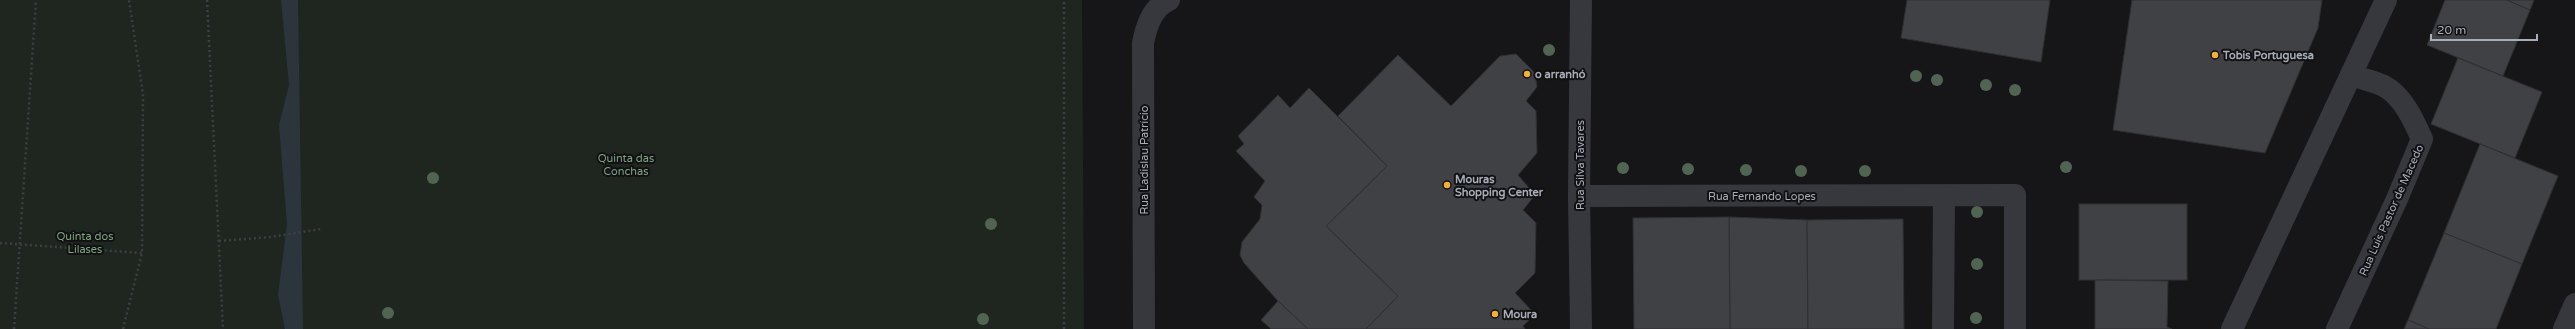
<svg xmlns="http://www.w3.org/2000/svg" width="2575" height="329" font-family="'Varela Round',sans-serif">
	<rect width="100%" height="100%" fill="#161618"/>
	<polygon fill="#1e261f" points="0,0 1082,0 1084,329 0,329"/>
	<polygon fill="#2c353c" points="281,0 298,0 303,329 285,329 278,295 287,224 279,125 289,85"/>
	<g fill="#404145" stroke="#303034">
		<polygon points="1907,0 2050,0 2041,62 1901,38"/>
		<polygon points="2132,0 2322,0 2318,28 2265,153 2113,130"/>
		<polygon points="2445,0 2507,0 2530,10 2503,76 2427,45"/>
		<polygon points="2507,0 2534,0 2530,10"/>
		<polygon points="1516,54 1535,73 1537,87 1526,101 1536,111 1537,153 1518,175 1535,195 1523,210 1536,223 1535,273 1515,293 1535,314 1523,326 1525,329 1366,329 1398,296 1326,226 1387,166 1338,116 1398,55 1451,106 1500,56"/>
		<polygon points="2458,58 2542,92 2515,158 2431,124"/>
		<polygon points="1309,88 1387,166 1326,226 1398,296 1366,329 1308,329 1278,301 1244,263 1240,255 1242,242 1260,219 1262,205 1254,197 1265,181 1236,151 1244,144 1238,136 1278,95 1290,108"/>
		<polygon points="2480,144 2558,176 2522,264 2444,233"/>
		<rect x="2079" y="204" width="108" height="76"/>
		<polygon points="1729,217 1807,220 1808,329 1730,329"/>
		<polygon points="1729,217 1730,329 1634,329 1633,218"/>
		<polygon points="1903,219 1904,329 1808,329 1807,220"/>
		<polygon points="2444,233 2522,264 2496,329 2429,329 2408,320"/>
		<polygon points="2095,280 2168,281 2167,327 2172,329 2095,329"/>
		<polygon points="1278,301 1308,329 1271,329 1261,320"/>
		<polygon points="2408,320 2429,329 2404,329"/>
	</g>
	<g fill="none" stroke-linecap="round" stroke-linejoin="round">
		<g stroke="#3d3f44" stroke-width="2.5" stroke-dasharray="2 3" stroke-linecap="butt">
			<polyline points="207,0 223,329"/>
			<polyline points="219,241 271,237 321,229"/>
			<polyline points="0,243 142,253"/>
			<polyline points="14,329 36,0"/>
			<polyline points="123,329 142,253 143,95 129,0"/>
			<polyline points="1064,329 1064,0"/>
		</g>
		<g stroke="#37383d" stroke-width="22">
			<polyline points="1579,196 2015,195 2015,329"/>
			<path d="M 1144,329 L 1143,43 C 1146,27 1152,7 1169,0"/>
			<polyline points="1581,329 1579,196 1581,0"/>
			<polyline points="1943,329 1944,196"/>
			<polyline points="2232,329 2386,0"/>
			<path d="M 2337,329 L 2397,199 L 2422,139 C 2414,121 2403,96 2384,86 C 2374,81 2362,79 2351,75"/>
			<polyline points="2564,329 2575,304"/>
		</g>
	</g>
	<g fill="#506452">
		<circle cx="1549" cy="50" r="6"/>
		<circle cx="1916" cy="76" r="6"/>
		<circle cx="1937" cy="80" r="6"/>
		<circle cx="1986" cy="85" r="6"/>
		<circle cx="2015" cy="90" r="6"/>
		<circle cx="2066" cy="167" r="6"/>
		<circle cx="1623" cy="168" r="6"/>
		<circle cx="1688" cy="169" r="6"/>
		<circle cx="1746" cy="170" r="6"/>
		<circle cx="1801" cy="171" r="6"/>
		<circle cx="1865" cy="171" r="6"/>
		<circle cx="433" cy="178" r="6"/>
		<circle cx="1977" cy="212" r="6"/>
		<circle cx="991" cy="224" r="6"/>
		<circle cx="1977" cy="264" r="6"/>
		<circle cx="388" cy="313" r="6"/>
		<circle cx="1976" cy="318" r="6"/>
		<circle cx="983" cy="319" r="6"/>
	</g>
	<g fill="#f2b134" stroke="#111113" stroke-width="1.5">
		<circle cx="2215" cy="55" r="4"/>
		<circle cx="1527" cy="74" r="4"/>
		<circle cx="1447" cy="185" r="4"/>
		<circle cx="1495" cy="314" r="4"/>
	</g>
	<g text-anchor="middle" stroke-width="4" stroke-linejoin="round" paint-order="stroke">
		<g font-size="11" font-weight="bold" fill="#a8adb8" stroke="#111113" text-anchor="start">
			<text x="2223" y="59">Tobis Portuguesa</text>
			<text x="1535" y="78">o arranhó</text>
			<text x="1455" y="183">Mouras<tspan x="1455" dy="13">Shopping Center</tspan></text>
			<text x="1503" y="318">Moura</text>
		</g>
		<g font-size="11" fill="#7fa381" stroke="#111113">
			<text x="626" y="162">Quinta das<tspan x="626" dy="13">Conchas</tspan></text>
			<text x="85" y="240">Quinta dos<tspan x="85" dy="13">Lilases</tspan></text>
		</g>
		<g font-size="11" fill="#a8adb8" stroke="#111113">
			<text transform="translate(1144 160) rotate(-90)" y="4">Rua Ladislau Patrício</text>
			<text transform="translate(1580 165) rotate(-90)" y="4">Rua Silva Tavares</text>
			<text x="1762" y="200">Rua Fernando Lopes</text>
			<text transform="translate(2391 210) rotate(-66)" y="4">Rua Luís Pastor de Macedo</text>
		</g>
	</g>
	<path d="M2431 34v6h106v-6" fill="none" stroke="#a8adb8" stroke-width="2"/>
	<text x="2437" y="34" font-size="12" fill="#a8adb8" stroke="#111113" stroke-width="3" paint-order="stroke">20 m</text>
</svg>
